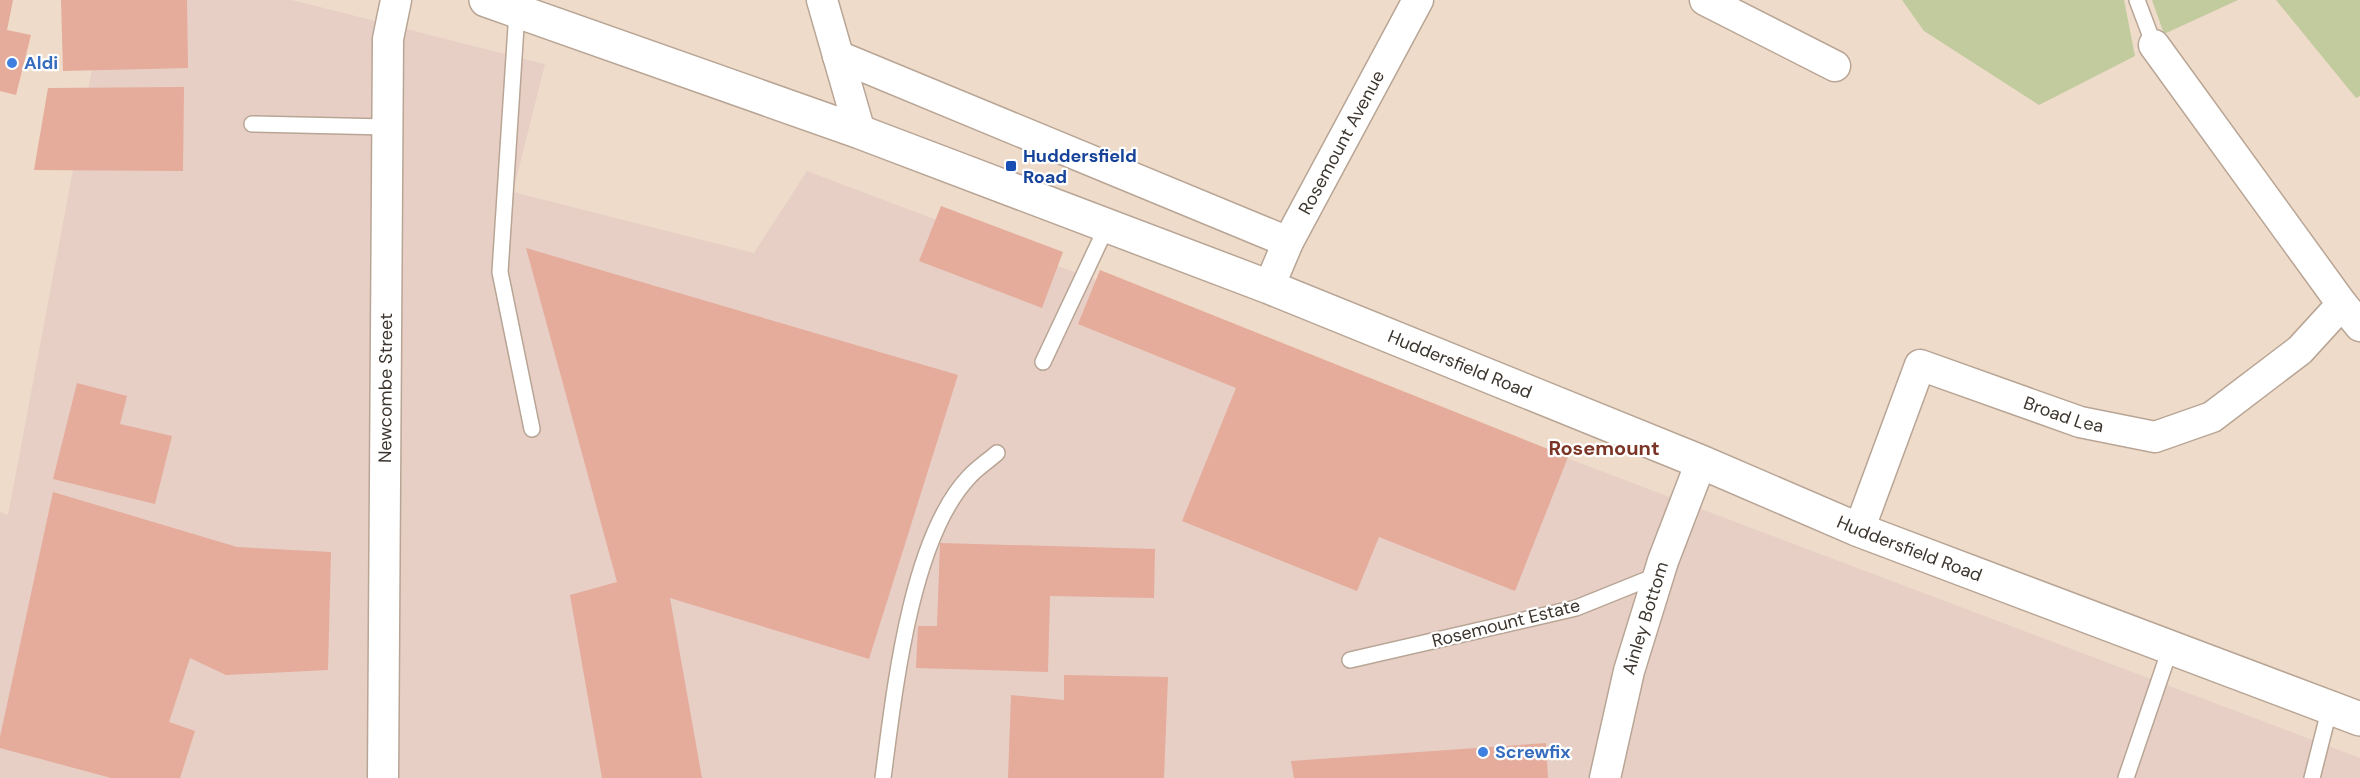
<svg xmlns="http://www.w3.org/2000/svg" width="2360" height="778" font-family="'DM Sans',sans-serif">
	<rect width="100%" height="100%" fill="#efdbc9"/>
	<polygon fill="#e7cfc6" points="105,0 292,0 545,64 513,192 754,253 807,171 2360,758 2360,778 0,778 0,512 8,515"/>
	<g fill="#c1cb9e">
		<polygon points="1902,0 2124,0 2135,56 2039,105 1924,31"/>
		<polygon points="2152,0 2238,0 2164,34"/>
		<polygon points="2276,0 2360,0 2360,96 2356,98"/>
	</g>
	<g fill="#e5ab9b">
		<polygon points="0,0 13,0 7,30 31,35 16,95 0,91"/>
		<polygon points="61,0 187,0 188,68 63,71"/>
		<polygon points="184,87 183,171 34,170 48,88"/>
		<polygon points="941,206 1063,252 1042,308 919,261"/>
		<polygon points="526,248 958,375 869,659 670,598 702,778 602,778 570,595 617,582"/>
		<polygon points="1100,270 1568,457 1515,591 1379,537 1357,591 1182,521 1236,388 1078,324"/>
		<polygon points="77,383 127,396 120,424 172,436 155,504 53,479"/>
		<polygon points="53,492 237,547 331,552 328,670 226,675 190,658 169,722 195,731 180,778 111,778 0,748 0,737"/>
		<polygon points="940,543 1155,549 1154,598 1050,596 1048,672 916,668 918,626 937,626"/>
		<polygon points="1064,675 1168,677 1164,778 1008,778 1011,695 1064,700"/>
		<polygon points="1546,743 1548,778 1294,778 1291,761"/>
	</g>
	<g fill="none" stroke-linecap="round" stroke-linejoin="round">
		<defs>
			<g id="service">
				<polyline points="2137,0 2154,45"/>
				<polyline points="517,11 500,272 532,429"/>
				<polyline points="252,124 387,127"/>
				<polyline points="1043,362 1107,226"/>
				<polyline points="1350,660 1576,608 1658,575"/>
				<path d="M 883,778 C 894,694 910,539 969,477 C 977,468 988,461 997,453"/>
				<polyline points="2126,778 2171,646"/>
				<polyline points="2312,778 2330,707"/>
			</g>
			<g id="minor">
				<polyline points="822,0 860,132"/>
				<polyline points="1705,0 1835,66"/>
				<polyline points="838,56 1288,242"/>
				<path id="s1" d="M 1269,287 L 1288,242 L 1418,0"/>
				<polyline points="2342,304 2360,326"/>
				<path id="s2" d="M 1859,530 L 1920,365 L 2080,422 L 2155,437 L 2212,417 L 2300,350 L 2342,304 L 2154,45"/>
				<path id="s3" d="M 383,778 L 388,39 L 396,0"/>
				<path id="s4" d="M 1605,778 L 1629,671 L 1663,561 L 1701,462"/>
			</g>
			<g id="tertiary">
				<path id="s5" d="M 486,0 L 860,132 L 1269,287 L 1701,462 L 1859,530 L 2360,719"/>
			</g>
		</defs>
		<use href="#service" stroke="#b8a595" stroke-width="18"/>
		<use href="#minor" stroke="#b8a595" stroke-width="33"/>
		<use href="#tertiary" stroke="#b8a595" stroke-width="36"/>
		<use href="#service" stroke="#fff" stroke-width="15"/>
		<use href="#minor" stroke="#fff" stroke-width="30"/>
		<use href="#tertiary" stroke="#fff" stroke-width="33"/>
	</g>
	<g fill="#3f7fe0" stroke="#fff" stroke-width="2">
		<circle cx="12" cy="63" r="6"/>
		<circle cx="1483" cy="752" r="6"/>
	</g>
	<rect fill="#1a4fb4" stroke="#fff" stroke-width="2" x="1005" y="160" width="12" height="12" rx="3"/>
	<g text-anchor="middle" stroke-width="4.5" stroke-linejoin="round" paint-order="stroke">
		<g font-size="18" font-weight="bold" fill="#366cbe" stroke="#fff" text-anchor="start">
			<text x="24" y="69">Aldi</text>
			<text x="1495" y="758">Screwfix</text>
		</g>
		<g font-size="18" fill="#3c352e" stroke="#fff">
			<text dy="6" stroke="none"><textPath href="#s1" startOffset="162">Rosemount Avenue</textPath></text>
			<text dy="6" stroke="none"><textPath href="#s5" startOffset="1040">Huddersfield Road</textPath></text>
			<text dy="6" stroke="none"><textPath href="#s3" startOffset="390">Newcombe Street</textPath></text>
			<text dy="6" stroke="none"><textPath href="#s2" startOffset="328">Broad Lea</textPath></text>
			<text dy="6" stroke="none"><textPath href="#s5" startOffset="1526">Huddersfield Road</textPath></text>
			<text dy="6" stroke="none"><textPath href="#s4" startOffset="165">Ainley Bottom</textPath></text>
			<text transform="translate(1506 623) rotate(-14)" y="6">Rosemount Estate</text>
		</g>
		<g font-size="18" font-weight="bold" fill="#164399" stroke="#fff" text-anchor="start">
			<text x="1023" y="162">Huddersfield<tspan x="1023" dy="21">Road</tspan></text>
		</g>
		<g font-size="20" font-weight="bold" fill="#7a3527" stroke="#fff">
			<text x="1604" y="455">Rosemount</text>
		</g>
	</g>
</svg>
